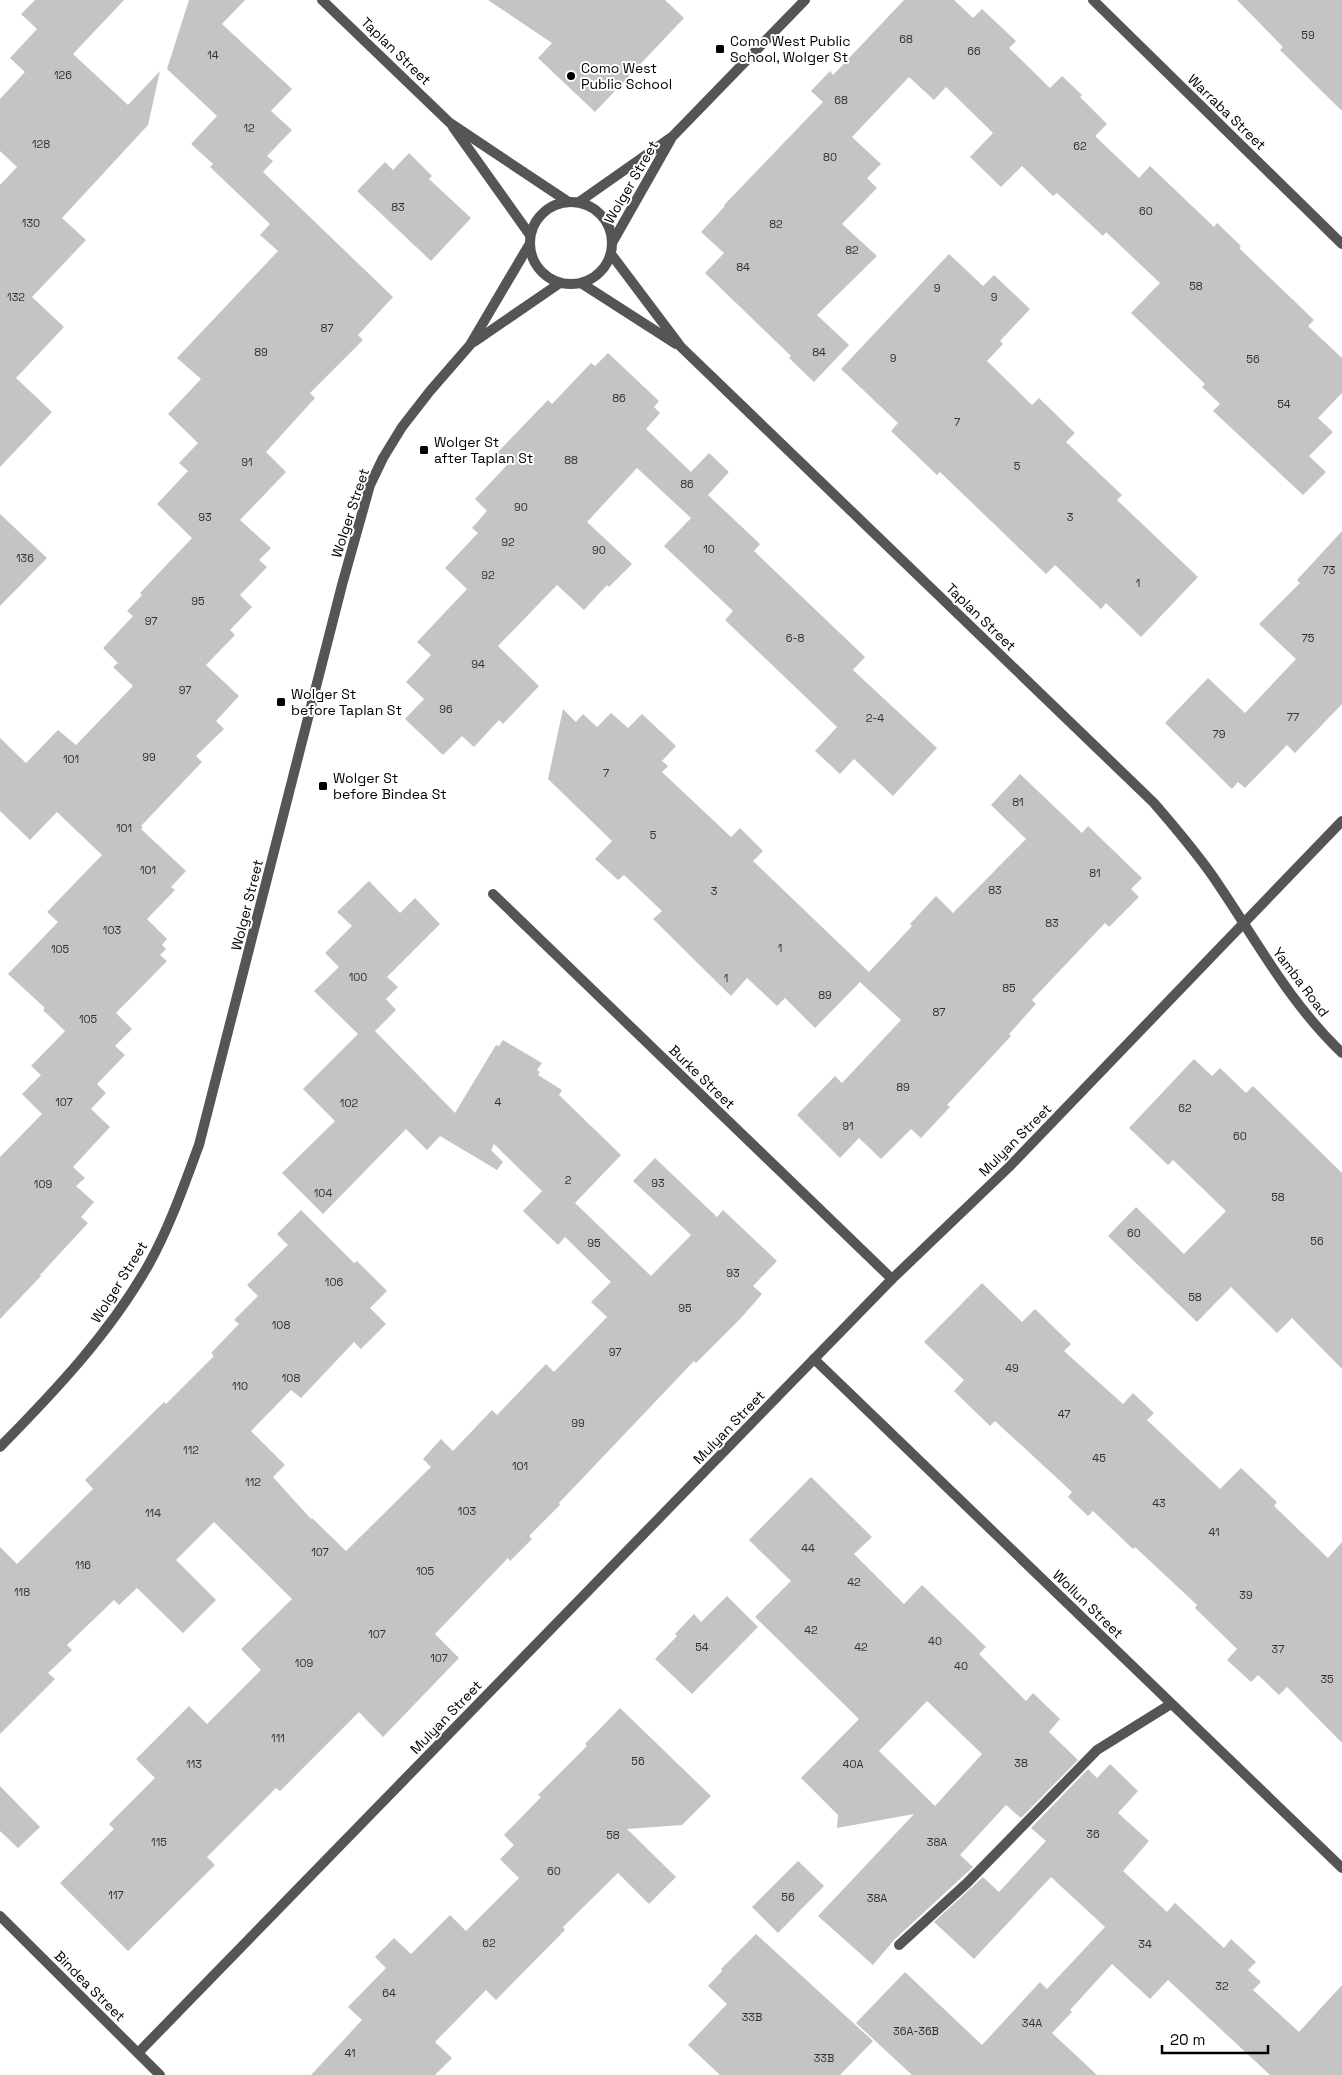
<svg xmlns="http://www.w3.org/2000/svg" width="1342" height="2075" font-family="'Space Grotesk',sans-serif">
	<rect width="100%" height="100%" fill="#fff"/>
	<g fill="#c4c4c4" fill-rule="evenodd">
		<polygon points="35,0 124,0 73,54 128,105 160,71 148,125 62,218 86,240 32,297 64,327 16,378 52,412 0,467 0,185 17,167 0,151 0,99 25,72 10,58 37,29 21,14"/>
		<polygon points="189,0 245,0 222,24 292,89 271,111 292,130 267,156 273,161 263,172 393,297 358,335 363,340 310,393 315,398 266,452 286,472 240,520 271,548 259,560 267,567 240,595 252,607 230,630 235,635 206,665 239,696 216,721 224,729 196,756 202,762 141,826 143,827 141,829 186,871 171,887 175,890 147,919 167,939 162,945 166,949 160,955 167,961 116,1013 132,1029 115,1046 125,1055 97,1084 106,1093 91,1109 110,1127 73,1167 85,1178 76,1186 94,1202 81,1217 88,1223 40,1275 41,1276 0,1319 0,1157 42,1114 22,1094 41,1075 31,1066 65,1031 43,1010 45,1008 8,974 58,922 47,912 102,855 57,812 30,840 0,811 0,738 26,763 58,730 76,745 133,686 113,667 118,663 103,648 133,616 127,611 142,595 140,593 192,538 157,504 188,471 179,463 198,443 168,414 201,379 177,358 278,251 260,235 270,224 210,167 213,164 191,144 217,116 167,69"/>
		<polygon points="488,0 665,0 684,18 595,112 538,58 552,43"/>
		<polygon points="904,0 954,0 973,18 982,9 1016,41 1009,48 1050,88 1062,76 1082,95 1080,97 1107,124 1095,136 1139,178 1150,166 1214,227 1217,223 1241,246 1239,248 1314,320 1308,326 1342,358 1342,393 1318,418 1333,432 1309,456 1326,472 1303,495 1213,411 1220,404 1202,387 1205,384 1131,313 1160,283 1106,232 1103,236 1057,193 1053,196 1022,166 1001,187 970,157 993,133 946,87 934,100 909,77 852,137 881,164 867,178 877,188 842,224 877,256 817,315 849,345 814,382 789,358 791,356 705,273 724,253 701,232 725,206 724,205 823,102 811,91 830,71 833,75"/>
		<polygon points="1237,0 1342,0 1342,111 1280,50 1283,47"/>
		<polygon points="409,153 432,176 429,179 471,218 431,261 357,191 385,162 393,170"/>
		<polygon points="949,254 983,286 994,275 1030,309 1000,341 1003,344 987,361 1032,405 1039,398 1075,433 1066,442 1122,495 1117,500 1198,577 1141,637 1106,603 1101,609 1055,565 1046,574 940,472 937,475 891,431 898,423 841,369"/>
		<polygon points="608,353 659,401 654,407 660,413 646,429 691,472 709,453 729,472 708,495 760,544 754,551 865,657 853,670 937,748 893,796 854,759 840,774 815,751 837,727 725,620 733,611 664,546 691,518 637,468 587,522 632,564 609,587 607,585 584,610 557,585 498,646 539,686 503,724 499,720 474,747 462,736 443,755 405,719 424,699 406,682 431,655 417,642 467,589 445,568 478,533 472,528 487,511 475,499 507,465 496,454 548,400 552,404 591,363 595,366"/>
		<polygon points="0,514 47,558 0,606"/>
		<polygon points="1342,531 1342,704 1295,753 1287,745 1245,788 1238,782 1232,789 1165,723 1208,678 1245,713 1296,659 1259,624 1300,583 1297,580"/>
		<polygon points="563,709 576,722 583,714 597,727 611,713 628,728 642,714 676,746 662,761 668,766 662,772 731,837 740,828 763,851 753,861 869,972 912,926 910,924 936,896 953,913 1026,839 991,805 1020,774 1082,833 1088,826 1142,878 1131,889 1139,897 1109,927 1105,923 1032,1000 1036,1004 1009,1034 1011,1036 947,1105 950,1107 921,1138 911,1129 881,1159 859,1138 840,1158 797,1115 835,1076 842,1083 901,1020 860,982 815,1028 785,998 777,1006 747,978 731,996 653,919 662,911 624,875 618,880 595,859 612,841 548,779"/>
		<polygon points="369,881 400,913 415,898 440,924 387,977 398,987 386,999 396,1010 375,1031 455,1113 496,1045 499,1046 503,1040 542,1063 537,1070 540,1072 538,1075 562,1090 559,1095 621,1155 575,1203 651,1276 691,1235 633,1181 655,1158 717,1217 723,1210 777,1261 753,1286 762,1294 741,1318 696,1363 694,1361 559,1503 560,1505 529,1536 532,1539 510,1561 508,1558 435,1634 459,1658 383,1737 359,1712 280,1791 276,1788 207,1857 215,1865 128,1951 60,1883 114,1829 109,1824 155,1778 136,1759 189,1706 207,1724 261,1670 241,1649 292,1599 214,1522 176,1560 216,1600 183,1633 137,1588 119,1605 114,1600 67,1645 72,1650 48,1673 55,1679 0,1734 0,1547 17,1564 93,1489 85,1480 161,1405 164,1402 166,1404 214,1356 211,1353 239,1324 234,1320 258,1296 247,1285 288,1245 277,1234 301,1210 354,1263 357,1261 387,1291 370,1308 386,1324 361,1349 354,1342 301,1398 291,1390 251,1431 285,1465 273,1477 311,1519 312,1518 346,1551 431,1467 423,1459 441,1439 453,1451 492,1410 497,1415 546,1364 554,1372 607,1317 591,1302 611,1282 565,1237 558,1245 523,1211 542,1191 494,1144 491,1150 503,1162 497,1170 440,1136 427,1150 406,1129 323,1214 282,1173 335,1121 303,1089 358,1034 314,991 339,967 325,953 352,926 337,912"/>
		<polygon points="1194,1059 1212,1076 1220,1068 1246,1093 1253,1086 1342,1173 1342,1369 1292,1318 1277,1333 1231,1287 1197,1322 1108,1236 1136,1207 1184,1254 1226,1211 1173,1160 1168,1165 1129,1128"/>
		<polygon points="982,1283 1022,1322 1035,1309 1071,1344 1064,1351 1123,1404 1133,1393 1154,1413 1147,1420 1220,1489 1241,1468 1277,1502 1274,1506 1328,1558 1342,1542 1342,1743 1287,1687 1279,1695 1258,1675 1251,1682 1227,1660 1237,1649 1195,1608 1197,1605 1135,1547 1133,1549 1093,1511 1088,1516 1068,1497 1072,1492 995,1421 990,1426 954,1391 964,1380 924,1342"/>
		<path d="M 811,1477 L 872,1537 L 854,1554 L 904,1604 L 922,1585 L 986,1647 L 979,1654 L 1026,1701 L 1033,1693 L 1060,1719 L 1049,1732 L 1078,1760 L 1021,1818 L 1006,1805 L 960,1855 L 973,1867 L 894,1940 L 873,1965 L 818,1916 L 914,1814 L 837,1828 L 838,1815 L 801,1778 L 859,1719 L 755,1617 L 791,1581 L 749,1540 ZM 927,1701 L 982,1754 L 935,1806 L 879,1751 Z"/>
		<polygon points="727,1596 758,1627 692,1694 655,1659 677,1636 675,1634 694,1614 701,1622"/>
		<polygon points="620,1708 711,1796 682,1825 627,1829 676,1877 649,1904 618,1873 563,1927 565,1930 496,2000 486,1990 435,2042 452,2058 435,2075 311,2075 362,2020 348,2007 386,1968 375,1957 394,1938 411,1954 450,1915 466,1931 519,1878 500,1859 514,1845 504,1835 541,1797 538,1795 587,1746 585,1744"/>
		<polygon points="1110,1764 1138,1791 1118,1813 1149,1841 1123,1871 1167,1912 1175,1903 1224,1948 1231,1939 1256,1962 1248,1970 1261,1982 1253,1990 1299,2032 1342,1985 1342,2075 1270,2075 1168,1980 1150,1999 1112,1964 1070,2010 1072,2012 1052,2033 1097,2075 912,2075 856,2023 905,1972 982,2045 1040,1982 1047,1989 1105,1927 1051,1877 974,1959 934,1922 983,1877 999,1892 1046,1841 1031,1828 1088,1769 1097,1778"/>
		<polygon points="0,1786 40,1827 18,1848 0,1831"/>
		<polygon points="798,1861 824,1886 778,1933 752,1907"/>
		<polygon points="756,1934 873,2041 840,2075 720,2075 688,2045 727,2004 708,1986 722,1971 721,1969"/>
	</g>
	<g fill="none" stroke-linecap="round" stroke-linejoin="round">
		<g stroke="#555" stroke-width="10">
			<polyline points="322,0 450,123 567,201"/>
			<polyline points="1093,0 1342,244"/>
			<polyline points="453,127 530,235"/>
			<polyline points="493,894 892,1279"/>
			<polyline points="814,1359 1342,1868"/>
			<polyline points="0,1916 160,2075"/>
			<polyline points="899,1945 967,1883 1097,1750 1171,1704"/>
			<polyline points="138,2053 892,1279 1009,1167 1342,821"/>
		</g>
		<g stroke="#555" stroke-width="10">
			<circle cx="571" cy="243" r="41"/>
			<polyline points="579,202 673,136 805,0"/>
			<polyline points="612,243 671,139"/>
			<path d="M 611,254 L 681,347 L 1154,803 C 1176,829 1199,855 1218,884 C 1258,943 1289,1002 1342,1053"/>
			<polyline points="581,283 676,344"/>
			<polyline points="474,342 560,283"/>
			<path d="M 0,1447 C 55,1391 110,1333 149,1264 C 170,1226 184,1185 199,1145 L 342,585 L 370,485 L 383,458 L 402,427 L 430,391 L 470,345 L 529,245"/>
		</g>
	</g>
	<g fill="#000" stroke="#fff" stroke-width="2">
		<rect x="715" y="44" width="10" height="10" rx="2.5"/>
		<circle cx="571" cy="76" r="5"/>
		<rect x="419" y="445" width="10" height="10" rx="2.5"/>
		<rect x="276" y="697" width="10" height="10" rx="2.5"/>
		<rect x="318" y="781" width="10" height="10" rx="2.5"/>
	</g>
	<g text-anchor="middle" stroke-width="4" stroke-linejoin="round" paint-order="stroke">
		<g font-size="11" fill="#313131">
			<text x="1308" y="39">59</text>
			<text x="906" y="43">68</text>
			<text x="974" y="55">66</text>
			<text x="213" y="59">14</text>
			<text x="63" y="79">126</text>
			<text x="841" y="104">68</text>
			<text x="249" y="132">12</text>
			<text x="41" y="148">128</text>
			<text x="1080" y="150">62</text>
			<text x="830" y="161">80</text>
			<text x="398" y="211">83</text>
			<text x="1146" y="215">60</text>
			<text x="31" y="227">130</text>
			<text x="776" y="228">82</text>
			<text x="852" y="254">82</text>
			<text x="743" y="271">84</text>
			<text x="1196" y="290">58</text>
			<text x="937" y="292">9</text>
			<text x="16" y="301">132</text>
			<text x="994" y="301">9</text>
			<text x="327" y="332">87</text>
			<text x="261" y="356">89</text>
			<text x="819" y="356">84</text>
			<text x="893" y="362">9</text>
			<text x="1253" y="363">56</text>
			<text x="619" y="402">86</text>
			<text x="1284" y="408">54</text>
			<text x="957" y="426">7</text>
			<text x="571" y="464">88</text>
			<text x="247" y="466">91</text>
			<text x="1017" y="470">5</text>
			<text x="687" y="488">86</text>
			<text x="521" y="511">90</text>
			<text x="205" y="521">93</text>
			<text x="1070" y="521">3</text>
			<text x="508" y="546">92</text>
			<text x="709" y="553">10</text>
			<text x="599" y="554">90</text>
			<text x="25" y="562">136</text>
			<text x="1329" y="574">73</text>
			<text x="488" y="579">92</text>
			<text x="1138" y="587">1</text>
			<text x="198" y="605">95</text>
			<text x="151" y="625">97</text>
			<text x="795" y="642">6-8</text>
			<text x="1308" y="642">75</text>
			<text x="478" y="668">94</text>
			<text x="185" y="694">97</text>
			<text x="446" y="713">96</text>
			<text x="1293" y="721">77</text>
			<text x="875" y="722">2-4</text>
			<text x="1219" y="738">79</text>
			<text x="149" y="761">99</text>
			<text x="71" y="763">101</text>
			<text x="606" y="777">7</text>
			<text x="1018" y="806">81</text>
			<text x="124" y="832">101</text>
			<text x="653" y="839">5</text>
			<text x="148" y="874">101</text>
			<text x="1095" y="877">81</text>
			<text x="995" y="894">83</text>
			<text x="714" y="895">3</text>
			<text x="1052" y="927">83</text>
			<text x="112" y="934">103</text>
			<text x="780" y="952">1</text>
			<text x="60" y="953">105</text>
			<text x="358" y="981">100</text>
			<text x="726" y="982">1</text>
			<text x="1009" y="992">85</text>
			<text x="825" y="999">89</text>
			<text x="939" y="1016">87</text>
			<text x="88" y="1023">105</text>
			<text x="903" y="1091">89</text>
			<text x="64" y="1106">107</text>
			<text x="498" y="1106">4</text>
			<text x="349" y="1107">102</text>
			<text x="1185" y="1112">62</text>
			<text x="848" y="1130">91</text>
			<text x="1240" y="1140">60</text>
			<text x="568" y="1184">2</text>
			<text x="658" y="1187">93</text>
			<text x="43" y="1188">109</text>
			<text x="323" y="1197">104</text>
			<text x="1278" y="1201">58</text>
			<text x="1134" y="1237">60</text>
			<text x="1317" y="1245">56</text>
			<text x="594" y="1247">95</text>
			<text x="733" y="1277">93</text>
			<text x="334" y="1286">106</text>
			<text x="1195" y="1301">58</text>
			<text x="685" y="1312">95</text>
			<text x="281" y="1329">108</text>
			<text x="615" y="1356">97</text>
			<text x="1012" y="1372">49</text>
			<text x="291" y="1382">108</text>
			<text x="240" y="1390">110</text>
			<text x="1064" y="1418">47</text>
			<text x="578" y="1427">99</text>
			<text x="191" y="1454">112</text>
			<text x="1099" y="1462">45</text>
			<text x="520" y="1470">101</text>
			<text x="253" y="1486">112</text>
			<text x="1159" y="1507">43</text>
			<text x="467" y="1515">103</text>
			<text x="153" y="1517">114</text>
			<text x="1214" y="1536">41</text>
			<text x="808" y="1552">44</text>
			<text x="320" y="1556">107</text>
			<text x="83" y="1569">116</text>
			<text x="425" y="1575">105</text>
			<text x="854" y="1586">42</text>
			<text x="22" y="1596">118</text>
			<text x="1246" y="1599">39</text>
			<text x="811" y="1634">42</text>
			<text x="377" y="1638">107</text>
			<text x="935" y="1645">40</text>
			<text x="702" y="1651">54</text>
			<text x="861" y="1651">42</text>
			<text x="1278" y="1653">37</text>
			<text x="439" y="1662">107</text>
			<text x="304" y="1667">109</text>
			<text x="961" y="1670">40</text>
			<text x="1327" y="1683">35</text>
			<text x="278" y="1742">111</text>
			<text x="638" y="1765">56</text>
			<text x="1021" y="1767">38</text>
			<text x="194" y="1768">113</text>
			<text x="853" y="1768">40A</text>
			<text x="1093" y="1838">36</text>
			<text x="613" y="1839">58</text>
			<text x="159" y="1846">115</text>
			<text x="937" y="1846">38A</text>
			<text x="554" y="1875">60</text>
			<text x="116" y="1899">117</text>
			<text x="788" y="1901">56</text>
			<text x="877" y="1902">38A</text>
			<text x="489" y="1947">62</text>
			<text x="1145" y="1948">34</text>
			<text x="1222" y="1990">32</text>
			<text x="389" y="1997">64</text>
			<text x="752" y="2021">33B</text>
			<text x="1032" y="2027">34A</text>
			<text x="916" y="2035">36A-36B</text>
			<text x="350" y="2057">41</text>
			<text x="824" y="2062">33B</text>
		</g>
		<g font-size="14" fill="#000" stroke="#fff" text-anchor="start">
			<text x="730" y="46">Como West Public<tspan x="730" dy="16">School, Wolger St</tspan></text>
			<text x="581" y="73">Como West<tspan x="581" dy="16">Public School</tspan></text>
			<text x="434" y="447">Wolger St<tspan x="434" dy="16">after Taplan St</tspan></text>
			<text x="291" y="699">Wolger St<tspan x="291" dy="16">before Taplan St</tspan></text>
			<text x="333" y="783">Wolger St<tspan x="333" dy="16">before Bindea St</tspan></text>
		</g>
		<g font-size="14" fill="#000" stroke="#fff">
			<text transform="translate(396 51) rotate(44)" y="5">Taplan Street</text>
			<text transform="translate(1227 112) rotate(44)" y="5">Warraba Street</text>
			<text transform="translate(631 182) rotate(-60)" y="5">Wolger Street</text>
			<text transform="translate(350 513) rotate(-72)" y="5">Wolger Street</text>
			<text transform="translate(981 617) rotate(44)" y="5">Taplan Street</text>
			<text transform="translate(247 905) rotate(-76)" y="5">Wolger Street</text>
			<text transform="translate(1301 982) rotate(53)" y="5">Yamba Road</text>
			<text transform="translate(702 1077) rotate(44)" y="5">Burke Street</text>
			<text transform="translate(1015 1140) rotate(-45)" y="5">Mulyan Street</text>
			<text transform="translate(119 1282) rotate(-58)" y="5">Wolger Street</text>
			<text transform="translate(729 1427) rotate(-46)" y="5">Mulyan Street</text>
			<text transform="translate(1088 1604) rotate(44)" y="5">Wollun Street</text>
			<text transform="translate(446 1717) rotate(-46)" y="5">Mulyan Street</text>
			<text transform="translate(90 1986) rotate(45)" y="5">Bindea Street</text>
		</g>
	</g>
	<path d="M1162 2045v8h106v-8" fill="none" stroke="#000000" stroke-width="2.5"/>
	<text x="1170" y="2045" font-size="15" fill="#000000" stroke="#ffffff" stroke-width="4" paint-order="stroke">20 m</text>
</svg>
